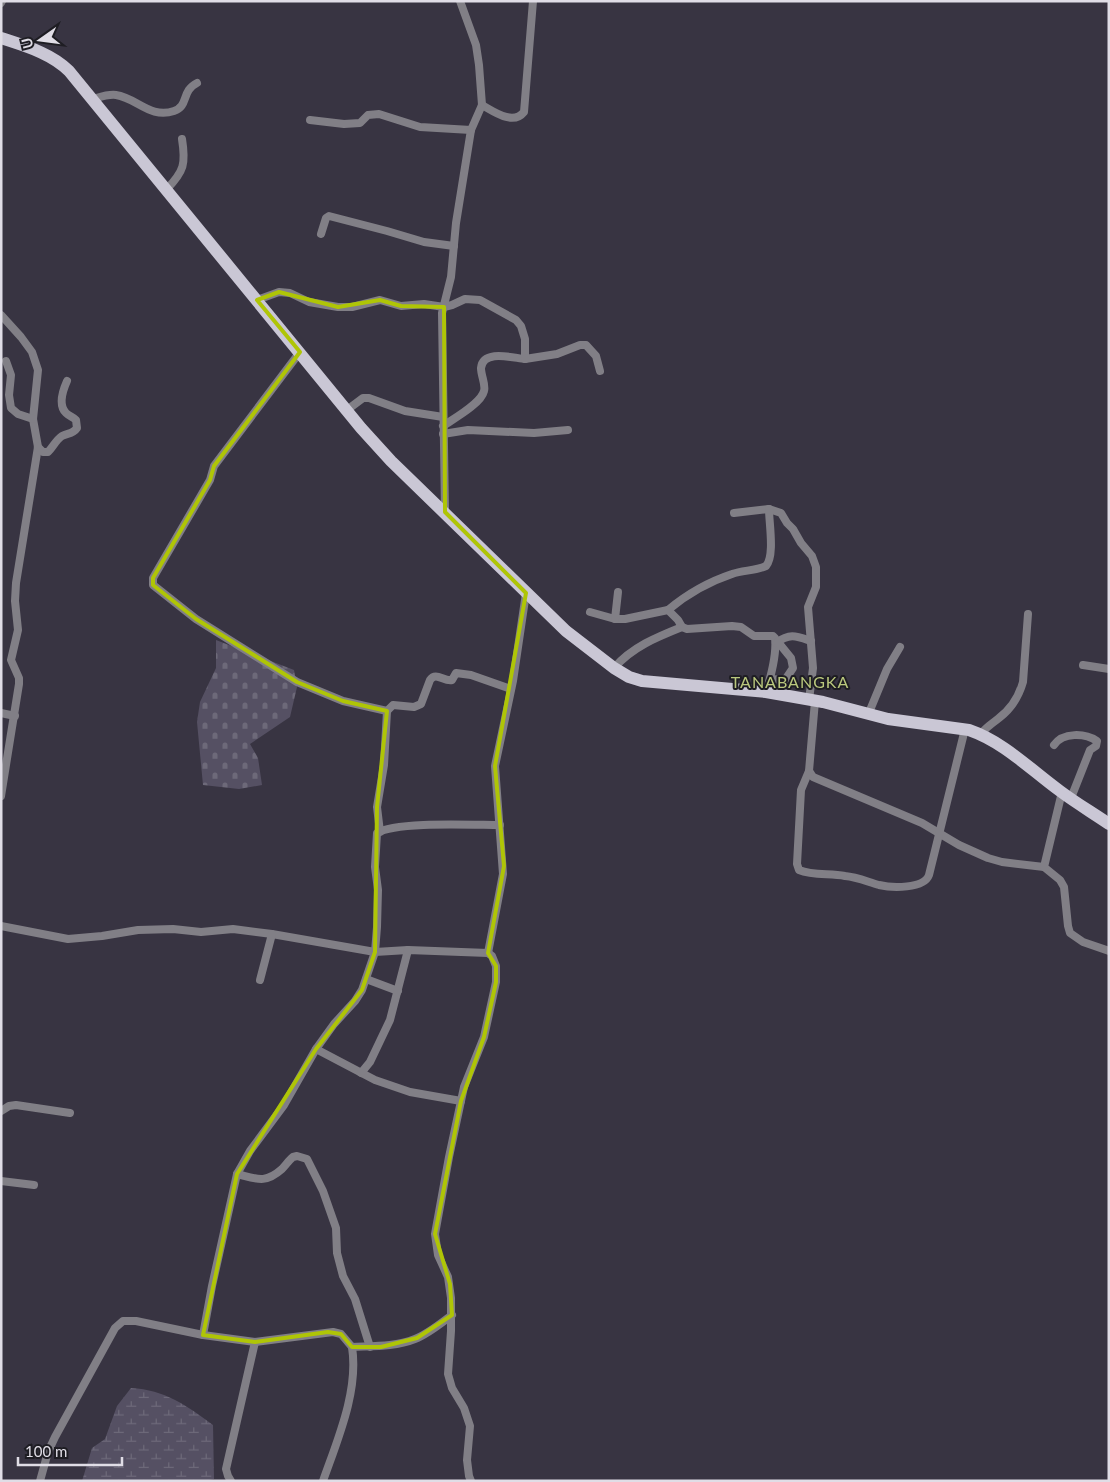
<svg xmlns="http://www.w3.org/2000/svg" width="1110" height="1482" font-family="Lato,sans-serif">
	<defs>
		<pattern id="wetland-marsh" width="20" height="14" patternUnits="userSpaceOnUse" patternTransform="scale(1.25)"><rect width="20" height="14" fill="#555063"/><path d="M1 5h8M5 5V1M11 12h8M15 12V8" fill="none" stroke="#6d6979"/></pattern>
		<pattern id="cemetery-stones" width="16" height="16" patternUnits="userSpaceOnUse" patternTransform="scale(1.25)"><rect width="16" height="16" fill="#555063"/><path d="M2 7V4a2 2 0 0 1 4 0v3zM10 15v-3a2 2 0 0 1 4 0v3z" fill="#6d6979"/></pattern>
	</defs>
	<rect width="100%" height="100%" fill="#383442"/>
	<path fill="url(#wetland-marsh)" d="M 131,1388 C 165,1390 186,1405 213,1425 L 214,1479 L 204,1481 L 82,1481 L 92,1448 L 105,1439 L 117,1406 Z"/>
	<polygon fill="url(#cemetery-stones)" points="216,640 294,670 297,687 290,717 250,744 258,758 262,785 239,789 203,785 197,722 200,702 216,668"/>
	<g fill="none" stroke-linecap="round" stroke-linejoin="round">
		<g stroke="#817f86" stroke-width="8">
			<polyline points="1,3 2,1"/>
			<path d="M 93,99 C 100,97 108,94 116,95 C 137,98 150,119 174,111 C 189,106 181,91 197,83"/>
			<path d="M 482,105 C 493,111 513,126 524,112 L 533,1"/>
			<polyline points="310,120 344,124 360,123 368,115 379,114 420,127 471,130"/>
			<path d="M 167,189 C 184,171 186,164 182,139"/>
			<polyline points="321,234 326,218 329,216 387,231 424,242 454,246"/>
			<path d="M 257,300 L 279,292 L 290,293 L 309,302 L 338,307 L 352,307 L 380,300 L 401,306 L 424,304 L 444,307 L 452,305 L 465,299 L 480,300 L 516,320 L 521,326 L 525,339 L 525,359 C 513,358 483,349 481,368 C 481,376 486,385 484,391 C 481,404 453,419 443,426"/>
			<polyline points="1,315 21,337 32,352 38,370 33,419 38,447 16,583 15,601 18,630 11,660 19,678 19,684 1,796"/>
			<polyline points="300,352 214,466 210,480 153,578 153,585 196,619 297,682 343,701 387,711 384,765 377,807 380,832"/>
			<polyline points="525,359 557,354 580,345 586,345 596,356 600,371"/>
			<polyline points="6,361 11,375 9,395 11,408 18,414 33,419"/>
			<polyline points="347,410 363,398 369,398 405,411 443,417"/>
			<polyline points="443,434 468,430 534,433 568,430"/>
			<path d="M 38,447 L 43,452 L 48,452 C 53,447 56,440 62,436 C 68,433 73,434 77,428 L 76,420 C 73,417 69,416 66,413 C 58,405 63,390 67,381"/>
			<polyline points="445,512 442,313 451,277 456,223 471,130 482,105 479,65 476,45 460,1"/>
			<polyline points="734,513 769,509 781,513 787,523 793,529 801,543 812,556 816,567 816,587 808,607 813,668 809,700"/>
			<path d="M 668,610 C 687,594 708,582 732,574 C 743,570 755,571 766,566 C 775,556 769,523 769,509"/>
			<path d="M 590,612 L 615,619 L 625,619 L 668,610 L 678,620 L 682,627 L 687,629 L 732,626 L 741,627 L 754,636 L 773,636 L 775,638 C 777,655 771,676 766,692"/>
			<polyline points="615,619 618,592"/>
			<path d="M 776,643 C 790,633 796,636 811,641"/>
			<polyline points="1083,665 1109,669"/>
			<path d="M 614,668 C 632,647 657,637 682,627"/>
			<polyline points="770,679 785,680 793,668 791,658 778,642"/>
			<polyline points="815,701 809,771 813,777 922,823 959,845 988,858 1002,862 1044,867"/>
			<path d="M 387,711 L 393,705 L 414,707 L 421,704 L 430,680 C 436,671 444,682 452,680 L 456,673 L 471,675 L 511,689"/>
			<polyline points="1,713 15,716"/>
			<polyline points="868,715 887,669 900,647"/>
			<path d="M 981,734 C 987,726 992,724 999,718 C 1011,709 1019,696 1023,682 L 1028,614"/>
			<path d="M 1054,745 C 1063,732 1085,733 1097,741 L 1096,746 L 1090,750 L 1071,798"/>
			<path d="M 809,771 L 801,790 L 797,864 L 799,870 C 813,876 830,873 845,876 C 857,877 868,882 879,885 C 892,888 924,889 929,875 L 965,729"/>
			<polyline points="1062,792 1044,867 1060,880 1064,887 1068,926 1070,933 1083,942 1109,951"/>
			<polyline points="1,926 68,939 102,936 138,930 173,929 201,932 233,929 272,934 375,952 408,950 488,953 503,874 495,766 513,681 526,593"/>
			<polyline points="366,979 398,991"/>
			<polyline points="260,980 272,934"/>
			<polyline points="316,1049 375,1080 410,1092 461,1101"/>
			<polyline points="361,1073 370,1062 390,1020 408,950"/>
			<polyline points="1,1111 9,1106 16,1105 70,1113"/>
			<path d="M 237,1174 C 257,1179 265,1184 282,1169 C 286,1165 289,1160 293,1157 L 297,1156 L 307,1159 L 323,1191 L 336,1228 L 337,1253 L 343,1276 L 355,1299 L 370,1347"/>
			<polyline points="1,1181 34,1185"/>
			<path d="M 203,1335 L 212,1286 L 237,1174 L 250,1151 L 284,1105 L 316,1049 L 334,1024 L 355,1001 L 362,990 L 375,952 L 377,927 L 378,890 L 375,867 L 377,833 C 395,821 475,825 500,825"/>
			<path d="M 40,1481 L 48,1452 L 55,1437 L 115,1328 L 123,1321 L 136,1321 L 203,1335 L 255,1342 L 333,1332 L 341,1334 L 352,1347 C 373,1346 395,1347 415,1339 C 428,1334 440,1324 452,1315"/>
			<polyline points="231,1481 228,1476 226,1469 255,1342"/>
			<path d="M 323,1481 C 337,1441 359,1391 352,1347"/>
			<polyline points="471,1481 469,1476 467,1460 470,1426 464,1408 452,1388 448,1374 451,1331 451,1298 448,1277 438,1255 435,1234 449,1157 464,1087 484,1037 496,982 496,966 492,956 488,953"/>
		</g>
		<path stroke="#cac7d5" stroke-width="12" d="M 1,38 C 25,46 51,53 69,71 L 361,428 L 391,461 L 566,631 L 614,668 L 629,677 L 642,681 L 766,692 L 823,702 L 888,719 L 969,730 C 1004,742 1031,770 1060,791 C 1076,803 1093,813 1109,824"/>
	</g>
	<path fill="none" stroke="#afc506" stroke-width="4" stroke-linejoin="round" d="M 279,292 L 338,307 L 380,300 L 401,306 L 444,307 L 445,512 L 526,593 L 495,766 L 504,866 L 488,953 L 496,966 L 496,982 L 484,1037 L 461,1101 L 435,1234 L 450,1284 L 452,1315 L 417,1338 L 381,1347 L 352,1347 L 341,1334 L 328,1332 L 255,1342 L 203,1335 L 237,1174 L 316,1049 L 362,990 L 375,952 L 377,807 L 387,711 L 343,701 L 297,682 L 196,619 L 153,585 L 153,578 L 210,480 L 214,466 L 300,352 L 257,300 Z"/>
	<g text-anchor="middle" stroke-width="4" stroke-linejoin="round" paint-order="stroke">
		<g font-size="16" letter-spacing="1" fill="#bac87d" stroke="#1e1d23">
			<text x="790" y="688">TANABANGKA</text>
		</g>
	</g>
	<rect width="1110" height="1482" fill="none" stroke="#e0dde6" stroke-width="5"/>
	<g transform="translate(40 40) rotate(256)" stroke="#1e1d23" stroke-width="4" paint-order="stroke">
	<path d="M0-4L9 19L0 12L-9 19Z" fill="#e0dde6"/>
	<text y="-8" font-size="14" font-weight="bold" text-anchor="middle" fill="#e0dde6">U</text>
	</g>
	<path d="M18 1457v8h104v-8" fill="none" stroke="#e0dde6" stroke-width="2.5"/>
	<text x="25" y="1457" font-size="15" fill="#e0dde6" stroke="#1e1d23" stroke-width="4" paint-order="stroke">100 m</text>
</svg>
